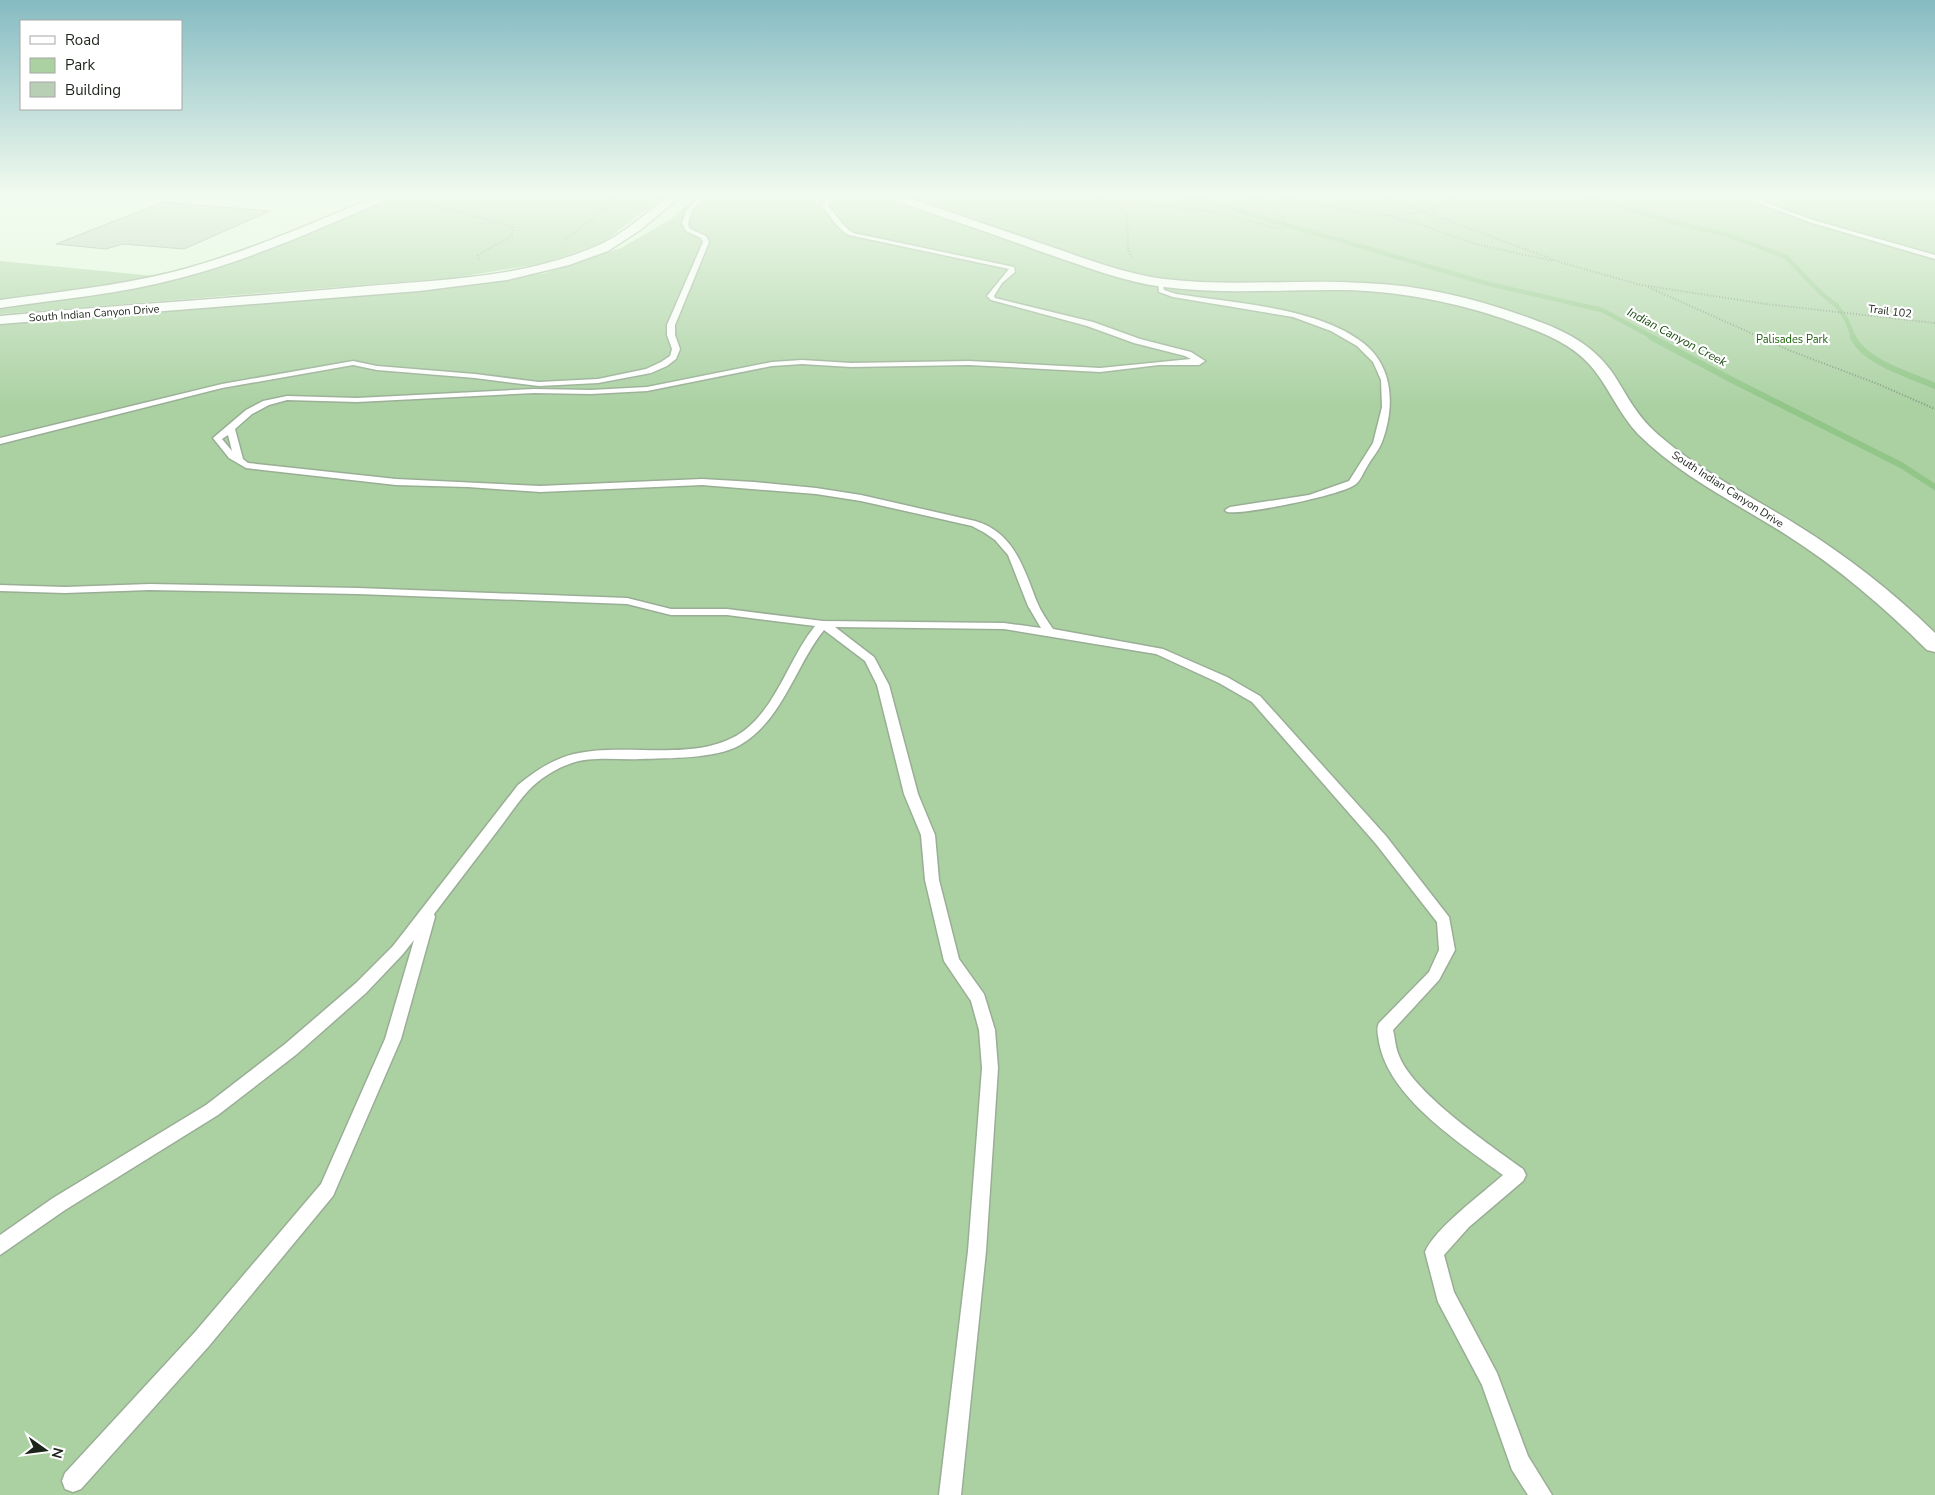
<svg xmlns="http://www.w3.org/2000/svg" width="1935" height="1495" font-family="'Nunito Sans',sans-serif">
	<rect width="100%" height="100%" fill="#e1f7dc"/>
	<g fill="#abd1a3">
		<polygon points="394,196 675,196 640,214 604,242 545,263 452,278 0,314 0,261 175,278 278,246"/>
		<polygon points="698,196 1935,196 1935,1495 0,1495 0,323 447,289 545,273 621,248 671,219"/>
	</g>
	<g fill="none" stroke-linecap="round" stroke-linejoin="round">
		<g stroke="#91c688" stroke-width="4.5">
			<polyline points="1188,196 1489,284 1602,310 1654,338"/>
			<polyline points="1584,196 1684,225 1725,234 1786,257 1822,294 1837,306 1846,319 1854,338"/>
		</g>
		<g stroke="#91c688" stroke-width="6">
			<polyline points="1651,337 1732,380 1901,465 1935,487"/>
			<path d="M 1853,337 C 1864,362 1911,375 1935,386"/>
		</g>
	</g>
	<polygon fill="#b9cfb5" stroke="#8b9f87" points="163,202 270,211 184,249 123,244 106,249 56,244"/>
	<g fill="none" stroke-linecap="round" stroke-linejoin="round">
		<defs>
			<g id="service">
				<polygon points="699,196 705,196 692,211 688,224 690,229 706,236 709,242 675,325 675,335 680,349 676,359 667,366 651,373 598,383 539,386 475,378 377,370 353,365 222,388 0,444 0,438 222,384 353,361 377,366 475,374 539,382 598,379 646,369 661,362 670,356 672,349 667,335 667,325 703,242 701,238 686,231 682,224 686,211"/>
				<path d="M 822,196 L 831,196 L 828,206 C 837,215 842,226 853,233 L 1014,267 L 1015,272 L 1002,283 L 994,296 L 995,298 L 1093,322 L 1140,339 L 1191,352 L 1205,361 L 1199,365 L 1159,365 L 1100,372 L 969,365 L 851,367 L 802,364 L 772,366 L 647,391 L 591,394 L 534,393 L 357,402 L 287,400 L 269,405 L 252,414 L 235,429 L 243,459 L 248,463 L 396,479 L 540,486 L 702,479 L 754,482 L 816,488 L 861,495 L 975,521 C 1014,532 1024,569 1037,602 C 1041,612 1047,620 1053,629 L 1163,649 L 1227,677 L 1260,696 L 1386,836 L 1449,917 L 1455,950 L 1439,980 L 1393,1030 C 1395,1037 1395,1045 1398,1053 C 1410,1091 1490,1145 1523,1169 L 1526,1175 L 1523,1181 L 1469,1227 L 1444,1255 L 1454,1292 L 1497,1373 L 1528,1456 L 1552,1495 L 1528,1495 L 1512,1470 L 1482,1385 L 1438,1302 L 1425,1252 C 1434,1229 1483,1193 1503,1175 C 1460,1143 1389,1098 1379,1042 C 1378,1035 1376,1029 1379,1023 L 1429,972 L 1439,950 L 1437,922 L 1376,844 L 1252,702 L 1219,683 L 1156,654 L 1004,629 L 835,627 L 874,657 L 889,685 L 918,794 L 935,835 L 939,880 L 959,959 L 984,994 L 995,1030 L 998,1068 L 986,1251 L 961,1495 L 939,1495 L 968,1251 L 982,1068 L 979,1030 L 971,1001 L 944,961 L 925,880 L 921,835 L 904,794 L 877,685 L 865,661 L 824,630 C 795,666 783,720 740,745 C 716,759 668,758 640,759 C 618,760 593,756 572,763 C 556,768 539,779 528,791 C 517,803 508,817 498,830 C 477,858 455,886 434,914 L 435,917 L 401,1039 L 333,1196 L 209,1346 L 81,1489 L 73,1492 L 65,1489 L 62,1481 L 65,1473 L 195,1332 L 321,1184 L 385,1039 L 414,940 L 403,954 L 366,993 L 297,1054 L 218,1115 L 65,1210 L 0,1255 L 0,1235 L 53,1198 L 206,1105 L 285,1044 L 356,983 L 393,946 L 518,785 C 535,771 553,759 574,754 C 627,741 699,765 745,730 C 778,704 789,658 815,626 L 727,615 L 671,615 L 627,604 L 358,594 L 150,590 L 65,593 L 0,591 L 0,585 L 65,587 L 150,584 L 358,588 L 627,598 L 671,609 L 727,609 L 823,621 L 1004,623 L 1041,628 L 1028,606 L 1008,555 L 995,540 L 985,533 L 972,526 L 861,501 L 816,494 L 702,485 L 540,492 L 468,487 L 396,485 L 246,468 L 229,458 L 213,438 L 246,410 L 263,401 L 287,396 L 357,398 L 534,389 L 591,390 L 647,387 L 772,362 L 802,360 L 851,363 L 969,361 L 1100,368 L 1191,359 L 1185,356 L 1134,343 L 1087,326 L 991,300 L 987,296 L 1009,269 L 849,235 C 837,229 831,216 822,206 L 826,198 ZM 228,435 L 232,451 L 222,439 Z"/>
				<polygon points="1740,196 1748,196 1813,220 1935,255 1935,259 1809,222"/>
				<path d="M 1158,282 L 1162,282 L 1164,290 L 1176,294 C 1233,303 1316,307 1362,342 C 1394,366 1395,407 1382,442 C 1379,450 1372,458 1368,465 C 1364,471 1361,480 1356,484 C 1344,495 1243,515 1227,512 L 1225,510 L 1230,507 L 1309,495 L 1349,481 L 1373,443 L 1382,407 L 1381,380 L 1373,362 L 1357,346 L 1331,331 L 1293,317 L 1173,297 L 1159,292 Z"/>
			</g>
			<g id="minor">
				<path d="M 377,196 L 392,196 L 390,198 C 321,228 253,259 180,278 C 121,294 60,299 0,308 L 0,300 C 58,292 116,286 173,272 C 243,254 310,224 377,196 Z"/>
				<path d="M 668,196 L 681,196 L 640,230 L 608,251 L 569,265 L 507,280 L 419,291 L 0,324 L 0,316 C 119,305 238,298 357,287 C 435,280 514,279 587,250 C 618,239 643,216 668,196 Z"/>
				<path d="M 886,196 L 903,196 C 953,213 1002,230 1052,247 C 1089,260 1126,274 1164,279 C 1231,287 1297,279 1363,283 C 1424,285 1483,300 1540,322 C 1570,333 1596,348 1614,375 C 1626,394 1635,412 1651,428 C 1693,468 1748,494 1797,525 C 1847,556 1893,592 1935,633 L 1935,652 L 1927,650 C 1883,606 1837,567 1785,534 C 1736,503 1680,476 1638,434 C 1620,415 1611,392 1595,371 C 1579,350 1556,338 1532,329 C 1473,306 1411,292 1347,290 C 1286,289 1225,295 1164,287 C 1123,282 1084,266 1045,253 C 993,234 940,216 888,198 Z"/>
			</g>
		</defs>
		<use href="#service" stroke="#99ae95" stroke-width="3"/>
		<use href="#minor" stroke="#99ae95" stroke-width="3"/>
		<g stroke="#849381" stroke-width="2" stroke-dasharray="1 2" stroke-linecap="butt">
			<path d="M 1094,196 L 1116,203 L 1194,209 L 1225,214 L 1276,228 L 1287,226 C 1279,206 1260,200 1240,196"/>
			<path d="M 1257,196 L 1260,200 L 1268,197 L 1281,197 C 1323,204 1369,220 1412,213 C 1428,211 1444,203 1459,196"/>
			<polyline points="1381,196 1563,263 1641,285 1766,304 1935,323"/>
			<polyline points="406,198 416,203 467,214 513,227 512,236 478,255 480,261"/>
			<polyline points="1117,204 1127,216 1128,249 1132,257"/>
			<polyline points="1381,214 1410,221 1475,244 1553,261"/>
			<polyline points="565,240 599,213 614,196"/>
			<polyline points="1648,287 1791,351 1878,384 1935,409"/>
		</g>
		<use href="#service" fill="#fff" fill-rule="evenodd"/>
		<use href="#minor" fill="#fff" fill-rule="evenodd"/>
	</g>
	<linearGradient id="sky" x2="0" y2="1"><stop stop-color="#85bbc2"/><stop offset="0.48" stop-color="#f2fbef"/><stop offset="1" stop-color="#f2fbef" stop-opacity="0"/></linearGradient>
	<rect width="1935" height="405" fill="url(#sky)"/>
	<g text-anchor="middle" stroke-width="4.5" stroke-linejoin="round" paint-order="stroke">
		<g font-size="11" fill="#1d251b" stroke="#fff">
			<text transform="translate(1890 311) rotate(7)" y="4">Trail 102</text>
			<text transform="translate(94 313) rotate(-4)" y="4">South Indian Canyon Drive</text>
			<text transform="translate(1728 489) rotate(33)" y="4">South Indian Canyon Drive</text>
		</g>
		<g font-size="11" fill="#1a5f09" stroke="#fff">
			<text x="1792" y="343">Palisades Park</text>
		</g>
		<g font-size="12" font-style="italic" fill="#194c0f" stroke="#fff">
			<text transform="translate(1677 337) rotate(28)" y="4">Indian Canyon Creek</text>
		</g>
	</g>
	<rect x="20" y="20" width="162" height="90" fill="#ffffff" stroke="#a5a8a4"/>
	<rect x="30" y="36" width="25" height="8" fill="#ffffff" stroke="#a5a8a4"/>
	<text x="65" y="45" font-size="15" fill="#1d251b">Road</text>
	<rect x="30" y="58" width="25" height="15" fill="#abd1a3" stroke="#a5a8a4"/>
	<text x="65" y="70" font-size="15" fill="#1d251b">Park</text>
	<rect x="30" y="82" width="25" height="15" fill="#b9cfb5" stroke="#a5a8a4"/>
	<text x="65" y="95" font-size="15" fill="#1d251b">Building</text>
	<g transform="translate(45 1450) rotate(104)" stroke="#ffffff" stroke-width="4" paint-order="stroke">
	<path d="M0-4L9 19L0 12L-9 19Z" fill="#1d251b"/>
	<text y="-8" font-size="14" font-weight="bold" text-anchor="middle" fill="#1d251b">N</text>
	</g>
</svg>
